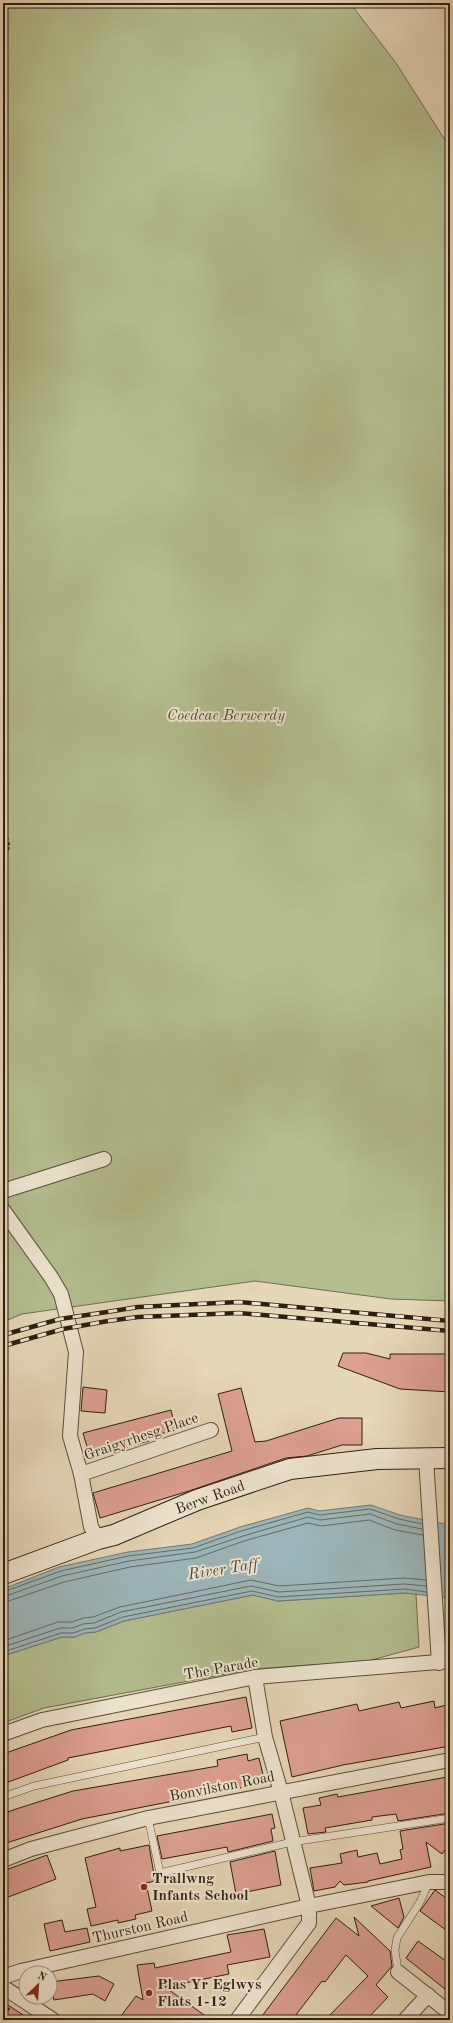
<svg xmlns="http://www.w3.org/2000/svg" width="453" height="2023" font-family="'Old Standard TT',serif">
	<rect width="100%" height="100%" fill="#e6d7b8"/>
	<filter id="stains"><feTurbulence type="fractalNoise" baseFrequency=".005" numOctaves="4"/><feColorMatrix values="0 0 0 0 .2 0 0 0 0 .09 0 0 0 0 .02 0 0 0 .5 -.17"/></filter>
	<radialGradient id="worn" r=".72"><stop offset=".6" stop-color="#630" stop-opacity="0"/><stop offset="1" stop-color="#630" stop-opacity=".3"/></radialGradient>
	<g fill="#b4be8f" stroke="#706e50">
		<polygon points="3,3 350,3 396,63 450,148 450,1301 391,1299 255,1281 22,1314 3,1322"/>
		<polygon points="405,1593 416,1594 419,1647 368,1661 253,1669 44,1708 3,1723 3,1656 62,1637 75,1637 85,1633 96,1632 124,1621 253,1595 278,1601"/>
	</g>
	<polygon fill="#9cb6ba" stroke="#6f7a76" points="371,1505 400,1515 450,1525 450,1598 405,1593 278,1601 253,1595 124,1621 96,1632 85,1633 75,1637 62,1637 3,1656 3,1589 59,1567 128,1552 192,1544 240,1527 308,1508 319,1511"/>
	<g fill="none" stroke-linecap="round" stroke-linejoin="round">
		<g stroke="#646a65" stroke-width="1">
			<polyline points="3,1592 61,1571 128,1556 193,1548 241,1531 308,1512 320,1515 370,1509 399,1519 422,1524"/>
			<polyline points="3,1597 62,1576 129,1561 195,1552 243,1536 308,1517 320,1520 370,1514 397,1524 422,1529"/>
			<polyline points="3,1603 64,1582 130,1567 196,1558 244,1541 308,1523 321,1526 369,1520 395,1530 423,1535"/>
			<polyline points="3,1641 58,1622 72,1622 83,1618 93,1617 120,1607 251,1580 279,1586 404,1578 426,1580"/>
			<polyline points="3,1647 60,1628 73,1628 83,1624 94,1623 121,1612 251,1586 279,1592 404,1584 426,1586"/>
			<polyline points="3,1652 61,1633 74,1633 84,1629 95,1628 123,1617 252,1591 278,1597 405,1589 426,1592"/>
		</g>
	</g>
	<g fill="#dda092" stroke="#2c1f10">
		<polygon points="343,1353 366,1353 390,1359 390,1354 450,1354 450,1392 400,1389 338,1366"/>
		<polygon points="83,1387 107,1390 105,1413 81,1411"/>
		<polygon points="241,1388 255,1442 266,1441 339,1418 362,1418 362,1445 342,1445 307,1456 286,1458 189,1491 100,1518 93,1493 232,1451 218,1394"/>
		<polygon points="171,1410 176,1430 148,1437 149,1441 90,1457 83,1433"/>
		<polygon points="246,1697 252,1728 232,1732 231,1726 68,1758 68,1760 3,1784 3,1754 71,1730"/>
		<polygon points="434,1701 435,1708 450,1704 450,1746 343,1765 292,1777 280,1721 357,1704 359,1711 399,1702 401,1708"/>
		<polygon points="247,1754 248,1761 259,1758 265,1783 82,1819 3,1844 3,1814 16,1809 73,1791 218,1766 217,1760"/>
		<polygon points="447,1777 450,1793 450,1813 398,1821 396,1814 372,1817 372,1820 325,1828 326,1832 308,1834 303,1808 321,1805 319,1798 337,1794 338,1797 360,1793"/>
		<polygon points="272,1814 275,1828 271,1829 273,1841 228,1852 227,1847 162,1859 157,1836"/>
		<polygon points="450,1823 450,1843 442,1854 426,1842 431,1867 368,1881 368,1882 344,1885 340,1881 335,1887 314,1891 310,1868 342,1863 340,1854 357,1850 358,1857 377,1853 380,1864 402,1859 400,1850 403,1849 400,1831"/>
		<polygon points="149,1845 155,1881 146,1883 152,1911 135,1915 136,1919 118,1923 118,1920 91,1926 87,1909 96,1907 85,1858 120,1848 120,1851"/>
		<polygon points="275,1851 281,1885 236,1894 230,1862"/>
		<polygon points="47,1855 56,1879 3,1899 3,1871"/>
		<polygon points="435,1890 450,1901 450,1933 420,1911"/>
		<polygon points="399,1898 404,1917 398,1928 371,1906"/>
		<polygon points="354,1917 390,1951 392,1966 376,1985 388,1997 366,2020 325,2020 368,1976 346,1955 325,1982 322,1981 292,2020 259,2020 336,1918 359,1936"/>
		<polygon points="62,1920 65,1932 87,1928 90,1942 50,1951 44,1924"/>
		<polygon points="264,1929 270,1957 227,1965 229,1974 165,1987 211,2020 118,2020 136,1996 143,2000 137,1965 154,1963 155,1968 231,1952 227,1935"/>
		<polygon points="418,1941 450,1964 450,1993 406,1958"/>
		<polygon points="99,1976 114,1984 105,2001 93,1994 54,2000 50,1982"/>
		<polygon points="3,2002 31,2020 3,2020"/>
	</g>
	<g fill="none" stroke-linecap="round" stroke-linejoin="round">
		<defs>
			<g id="lane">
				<polyline points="3,1797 34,1786 265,1737"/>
				<polyline points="148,1818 160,1873 292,1842 450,1818"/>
				<polyline points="398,1972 395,1950 397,1938 420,1902 429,1882"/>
			</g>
			<g id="street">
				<polyline points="3,1191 104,1159"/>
				<polyline points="3,1210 51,1277 61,1294 76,1352 70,1436 81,1474 91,1527 98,1539"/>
				<polyline points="426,1458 439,1663"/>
				<polyline points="81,1474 211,1430"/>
				<polyline points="3,1734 42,1720 255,1677 450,1661"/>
				<polyline points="3,1860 31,1849 148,1818 450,1760"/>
				<polyline points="398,1972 450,2013"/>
				<polyline points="3,1977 21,1971 309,1906 429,1882 450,1882"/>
				<polyline points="3,1987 53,2020"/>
				<polyline points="237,2020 309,1923 309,1906 281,1792 265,1737 255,1677"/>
				<polyline points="405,2020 428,1995"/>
			</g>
			<polyline id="secondary" points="3,1574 98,1539 114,1535 197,1500 290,1469 377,1459 450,1458"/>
		</defs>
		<use href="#lane" stroke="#5a4d3a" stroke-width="8"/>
		<use href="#street" stroke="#5a4d3a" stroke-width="16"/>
		<use href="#secondary" stroke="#2c1f10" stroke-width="22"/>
		<g stroke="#2c1f10" stroke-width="2.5" stroke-dasharray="3 2" stroke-linecap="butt">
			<polyline points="3,823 9,846 3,864"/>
			<polyline points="3,2019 9,2008"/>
		</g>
		<use href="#lane" stroke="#efe5d1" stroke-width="7"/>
		<use href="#street" stroke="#efe5d1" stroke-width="14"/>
		<use href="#secondary" stroke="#efe5d1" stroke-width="20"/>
		<defs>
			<g id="rail">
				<polyline points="3,1335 60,1319 107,1312 138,1307 239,1302 450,1321"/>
				<polyline points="3,1346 63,1329 108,1321 138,1317 239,1313 450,1331"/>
			</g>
		</defs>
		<use href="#rail" stroke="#2c1f10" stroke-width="4.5"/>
		<use href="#rail" stroke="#efe5d1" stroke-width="3" stroke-dasharray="9" stroke-linecap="butt"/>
	</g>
	<g fill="#8f2418" stroke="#efe5d1" stroke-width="1.5">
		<circle cx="144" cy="1887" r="4"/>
		<circle cx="149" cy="1993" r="4"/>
	</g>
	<g text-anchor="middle" stroke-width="4" stroke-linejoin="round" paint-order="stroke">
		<g font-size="15" font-style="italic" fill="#554f36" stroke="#efe5d1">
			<text x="226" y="720">Coedcae Berwerdy</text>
		</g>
		<g font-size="15" fill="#2c1f10" stroke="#efe5d1">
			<text transform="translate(141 1436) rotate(-19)" y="5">Graigyrhesg Place</text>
			<text transform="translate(210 1497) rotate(-20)" y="5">Berw Road</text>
			<text transform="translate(221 1668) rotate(-10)" y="5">The Parade</text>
			<text transform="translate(222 1786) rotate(-11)" y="5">Bonvilston Road</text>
			<text transform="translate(140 1927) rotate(-13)" y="5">Thurston Road</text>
		</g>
		<g font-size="15" font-weight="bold" fill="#2c1f10" stroke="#efe5d1" text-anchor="start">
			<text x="152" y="1883">Trallwng<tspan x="152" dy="17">Infants School</tspan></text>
			<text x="157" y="1989">Plas Yr Eglwys<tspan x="157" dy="17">Flats 1-12</tspan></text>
		</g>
		<g font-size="16" font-style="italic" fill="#4e4c43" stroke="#efe5d1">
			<text transform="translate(223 1568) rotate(-9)" y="6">River Taff</text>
		</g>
	</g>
	<rect width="453" height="2023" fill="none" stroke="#e6d7b8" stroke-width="16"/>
	<rect x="4" y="4" width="445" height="2015" fill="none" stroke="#2c1f10" stroke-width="2"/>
	<rect x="8" y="8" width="437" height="2007" fill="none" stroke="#2c1f10"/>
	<g transform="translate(38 1985) rotate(25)"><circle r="19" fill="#efe5d1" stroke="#a19684"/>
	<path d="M0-3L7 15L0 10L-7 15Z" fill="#8f2418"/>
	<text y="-6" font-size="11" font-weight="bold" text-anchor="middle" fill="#2c1f10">N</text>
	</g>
	<rect width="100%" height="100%" filter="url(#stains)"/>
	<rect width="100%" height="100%" fill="url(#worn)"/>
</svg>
